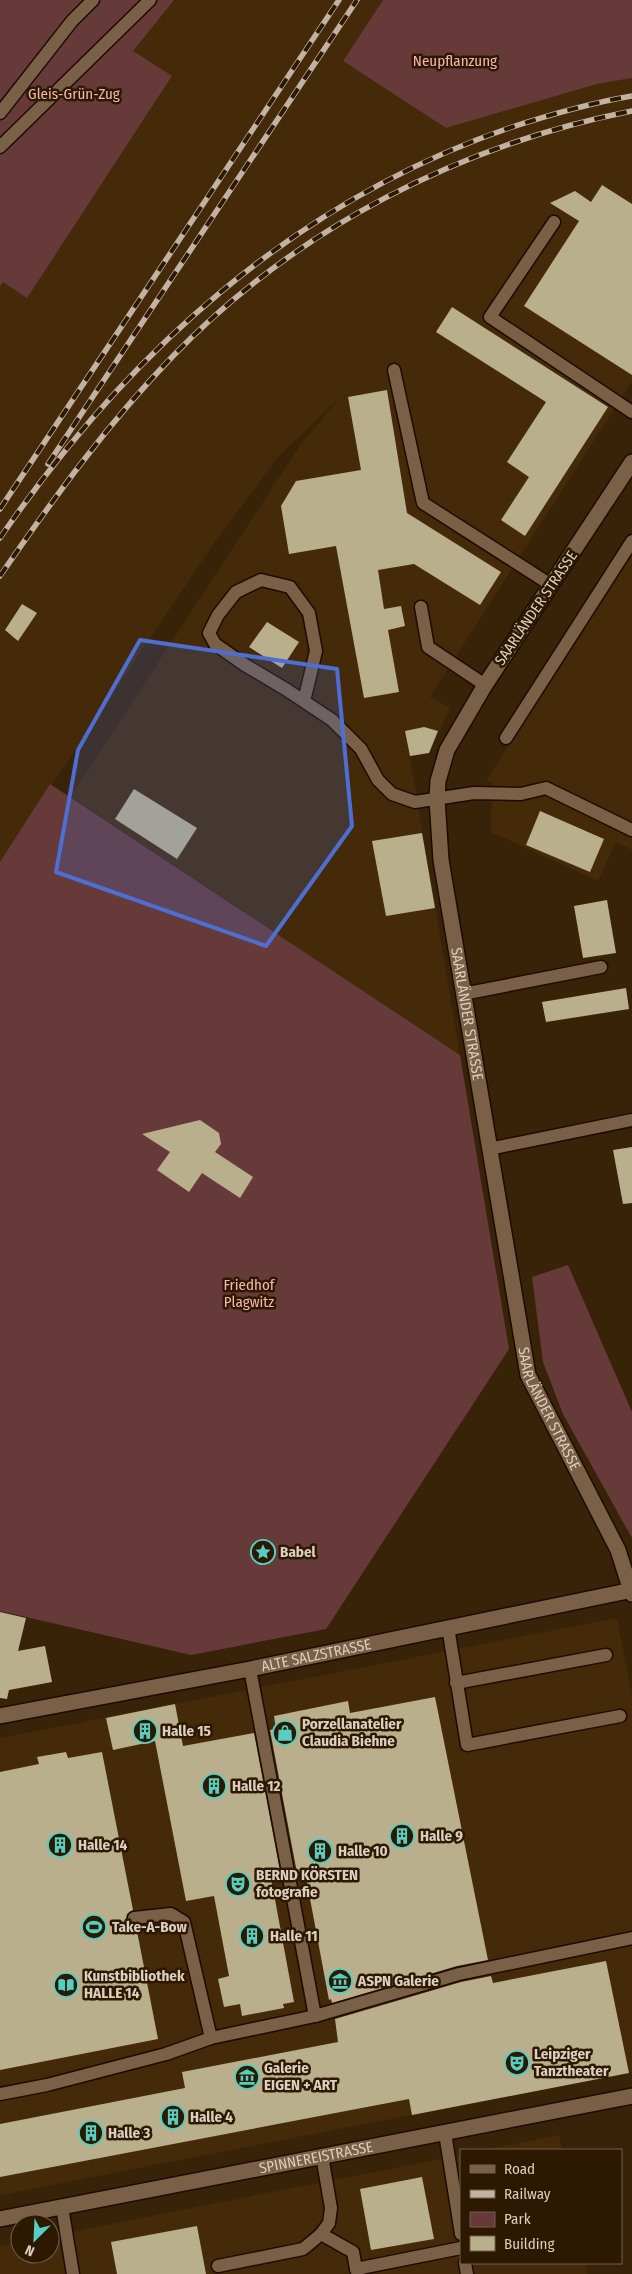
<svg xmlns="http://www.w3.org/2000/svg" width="632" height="2274" font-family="'Fira Sans Condensed',sans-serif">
	<rect width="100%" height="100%" fill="#382309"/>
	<g fill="#442a09">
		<polygon points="174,0 383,0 343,61 446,128 597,84 632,78 632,381 430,697 450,708 429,753 410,757 460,1055 70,797 301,444 342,395 277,458 212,546 0,862 0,286 3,282 27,297 172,77 132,51"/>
		<polygon points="632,555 632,850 616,842 598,881 491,832 492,782 486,781"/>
		<polygon points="617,1618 632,1696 632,2072 0,2195 0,1738"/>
		<polygon points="559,2135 562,2150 484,2150"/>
		<polygon points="461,2155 461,2263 585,2263 587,2274 0,2274 0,2246 20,2242 20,2254 50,2254 50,2236"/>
	</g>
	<g fill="#663a39">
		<polygon points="0,0 174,0 133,51 172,76 27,298 3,282 0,286"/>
		<polygon points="383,0 632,0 632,78 597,84 446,128 343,61"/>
		<polygon points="50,784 460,1055 509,1349 326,1629 191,1655 0,1611 0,862"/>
		<polygon points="568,1265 632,1412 632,1538 563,1414 543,1362 532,1277"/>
	</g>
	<g fill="#baaf8c">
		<polygon points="602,185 632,204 632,375 524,306 579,221 550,203 575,191 591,202"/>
		<polygon points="452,307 608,407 525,536 501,520 529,477 507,462 546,402 436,332"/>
		<polygon points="387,390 407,513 501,572 480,605 414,564 378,570 384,609 401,606 405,626 388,630 399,692 364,698 336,546 289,554 281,506 296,481 361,470 348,397"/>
		<polygon points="22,604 37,613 18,641 5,630"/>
		<polygon points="267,622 299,642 282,668 249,647"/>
		<polygon points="424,727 438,731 429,753 410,756 405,731"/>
		<polygon points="134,789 197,828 177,859 115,819"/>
		<polygon points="540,811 604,839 590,872 526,845"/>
		<polygon points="422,833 435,908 386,916 372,841"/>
		<polygon points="607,900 616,953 583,958 574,906"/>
		<polygon points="626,988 629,1009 546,1022 542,1002"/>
		<polygon points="200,1120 219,1133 221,1144 215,1152 253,1177 240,1198 202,1173 189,1192 157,1170 170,1152 142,1134"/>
		<polygon points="632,1147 632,1203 623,1204 613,1150"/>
		<polygon points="0,1612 26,1618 18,1651 45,1646 52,1682 9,1690 7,1699 0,1698"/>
		<polygon points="435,1697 488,1960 457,1966 332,2003 331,1999 329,2000 305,1872 297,1873 270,1730 276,1729 274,1716 348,1701 350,1713"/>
		<polygon points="175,1704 183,1746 254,1733 281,1876 271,1878 294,2002 283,2004 284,2008 242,2016 240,2004 224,2007 218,1979 229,1976 214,1896 186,1901 155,1741 113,1750 106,1718"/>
		<polygon points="66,1752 68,1758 102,1752 133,1910 127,1914 126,1919 130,1925 136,1926 158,2039 0,2070 0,1772 39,1764 37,1757"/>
		<polygon points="606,1961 629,2073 412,2115 409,2099 0,2177 0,2124 185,2088 182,2072 338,2042 335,2019 461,1982 491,1976 493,1983"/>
		<polygon points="422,2177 434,2239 371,2250 360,2189"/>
		<polygon points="197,2226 206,2274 117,2274 111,2242"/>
	</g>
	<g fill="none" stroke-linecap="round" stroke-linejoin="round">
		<defs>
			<g id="lane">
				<polyline points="0,113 72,21 93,0"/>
				<polyline points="0,147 150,0"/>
				<polyline points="554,222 490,317 632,412"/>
				<polyline points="394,370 423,503 551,585"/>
				<polyline points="421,607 428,647 485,685"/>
				<polyline points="304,701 316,651 309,613 290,587 261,580 236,592 218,615 209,633 215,644 245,665 287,690 332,720 361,749 378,780 392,794 415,802 474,793 521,794 546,788 632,830"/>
				<polyline points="506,738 632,541"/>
				<polyline points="463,994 601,967"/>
				<polyline points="489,1149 632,1120"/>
				<polyline points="448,1627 467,1745 620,1716"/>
				<polyline points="250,1669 315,2016"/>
				<polyline points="456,1683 606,1655"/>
				<polyline points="134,1918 171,1914 184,1922 211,2038"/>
				<polyline points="0,2094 47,2085 166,2054 211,2038 315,2016 459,1974 632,1938"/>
				<polyline points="445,2133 461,2234"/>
				<polyline points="62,2207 73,2274"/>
				<polyline points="321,2234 353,2252 356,2269"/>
				<polyline points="465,2263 467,2274"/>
				<polyline points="218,2266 303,2249 321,2234 329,2223 331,2208 322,2156"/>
				<polyline points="358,2274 356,2269 461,2248"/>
			</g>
			<g id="street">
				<path id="s1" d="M 632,462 L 485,685 L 447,750 L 438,781 L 437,799 L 441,860 L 528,1375 L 618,1550 L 632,1594"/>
				<path id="s2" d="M 0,1716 L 250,1669 L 632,1590"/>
			</g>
			<g id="secondary">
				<path id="s3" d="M 0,2219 L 632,2096"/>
			</g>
		</defs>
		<use href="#lane" stroke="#1e0b00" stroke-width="15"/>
		<use href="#street" stroke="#1e0b00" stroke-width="18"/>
		<use href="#secondary" stroke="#1e0b00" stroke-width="18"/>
		<use href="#lane" stroke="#796046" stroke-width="12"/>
		<use href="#street" stroke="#796046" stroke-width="15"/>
		<use href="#secondary" stroke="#796046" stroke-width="15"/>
		<defs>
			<g id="rail">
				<polyline points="48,464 357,0"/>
				<polyline points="0,509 339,0"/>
				<path d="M 0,538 C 127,353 294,202 509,128 C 549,115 590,103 632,96"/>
				<path d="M 0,576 C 53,499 108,423 173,356 C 296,229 459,145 632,111"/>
			</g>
		</defs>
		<use href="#rail" stroke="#c1b2a2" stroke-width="5.5"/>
		<use href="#rail" stroke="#2d1901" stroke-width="4" stroke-dasharray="11" stroke-linecap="butt"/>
	</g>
	<path fill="#4d6ed2" fill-opacity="0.2" stroke="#4d6ed2" stroke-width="4" stroke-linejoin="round" d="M 140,640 L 337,669 L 352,826 L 266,946 L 56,872 L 78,750 Z"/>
	<defs>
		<symbol id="sight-ring" viewBox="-11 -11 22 22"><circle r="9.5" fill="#2d1901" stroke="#57cec2" stroke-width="1.5"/><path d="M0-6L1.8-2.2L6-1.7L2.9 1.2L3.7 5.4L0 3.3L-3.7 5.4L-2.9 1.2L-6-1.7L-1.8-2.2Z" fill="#57cec2"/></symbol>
		<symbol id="building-ring" viewBox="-11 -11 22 22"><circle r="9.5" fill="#2d1901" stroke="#57cec2" stroke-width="1.5"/><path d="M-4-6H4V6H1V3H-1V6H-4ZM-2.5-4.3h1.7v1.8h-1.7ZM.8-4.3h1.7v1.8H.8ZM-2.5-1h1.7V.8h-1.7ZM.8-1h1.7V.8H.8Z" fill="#57cec2"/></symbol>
		<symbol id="shop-ring" viewBox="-11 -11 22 22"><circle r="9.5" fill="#2d1901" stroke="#57cec2" stroke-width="1.5"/><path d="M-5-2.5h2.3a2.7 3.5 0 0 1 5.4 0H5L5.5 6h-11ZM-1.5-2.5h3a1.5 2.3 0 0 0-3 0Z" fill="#57cec2"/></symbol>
		<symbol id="theatre-ring" viewBox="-11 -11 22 22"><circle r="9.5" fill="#2d1901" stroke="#57cec2" stroke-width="1.5"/><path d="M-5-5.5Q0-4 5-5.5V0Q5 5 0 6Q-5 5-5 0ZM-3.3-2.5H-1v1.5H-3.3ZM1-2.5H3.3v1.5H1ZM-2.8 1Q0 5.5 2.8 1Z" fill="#57cec2"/></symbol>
		<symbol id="stadium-ring" viewBox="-11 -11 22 22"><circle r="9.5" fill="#2d1901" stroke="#57cec2" stroke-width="1.5"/><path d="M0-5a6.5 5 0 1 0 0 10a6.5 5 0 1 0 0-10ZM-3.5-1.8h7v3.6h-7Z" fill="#57cec2"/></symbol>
		<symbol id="museum-ring" viewBox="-11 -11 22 22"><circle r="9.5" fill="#2d1901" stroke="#57cec2" stroke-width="1.5"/><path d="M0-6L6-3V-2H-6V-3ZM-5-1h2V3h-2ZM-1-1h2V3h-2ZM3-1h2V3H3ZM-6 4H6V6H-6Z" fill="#57cec2"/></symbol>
		<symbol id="library-ring" viewBox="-11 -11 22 22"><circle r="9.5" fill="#2d1901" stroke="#57cec2" stroke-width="1.5"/><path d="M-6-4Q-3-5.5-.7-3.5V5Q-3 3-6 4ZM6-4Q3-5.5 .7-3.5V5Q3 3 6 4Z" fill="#57cec2"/></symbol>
	</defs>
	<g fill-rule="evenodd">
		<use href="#sight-ring" x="249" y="1538" width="28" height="28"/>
		<use href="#building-ring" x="131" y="1717" width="28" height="28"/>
		<use href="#shop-ring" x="271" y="1719" width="28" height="28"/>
		<use href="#building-ring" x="200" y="1772" width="28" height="28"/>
		<use href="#building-ring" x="388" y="1822" width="28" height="28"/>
		<use href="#building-ring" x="46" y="1831" width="28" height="28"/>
		<use href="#building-ring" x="306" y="1837" width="28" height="28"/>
		<use href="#theatre-ring" x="224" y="1870" width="28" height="28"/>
		<use href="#stadium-ring" x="80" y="1913" width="28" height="28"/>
		<use href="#building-ring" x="238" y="1922" width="28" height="28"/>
		<use href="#museum-ring" x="326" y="1967" width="28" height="28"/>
		<use href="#library-ring" x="52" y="1971" width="28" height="28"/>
		<use href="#theatre-ring" x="503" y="2049" width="28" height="28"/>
		<use href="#museum-ring" x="233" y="2063" width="28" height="28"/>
		<use href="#building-ring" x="159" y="2103" width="28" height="28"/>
		<use href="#building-ring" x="77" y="2119" width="28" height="28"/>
	</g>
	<g text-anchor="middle" stroke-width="5" stroke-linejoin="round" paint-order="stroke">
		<g font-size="15" fill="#f6b6b3" stroke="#2d1901">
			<text x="455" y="66">Neupflanzung</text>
			<text x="74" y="99">Gleis-Grün-Zug</text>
			<text x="249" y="1290">Friedhof<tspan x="249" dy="17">Plagwitz</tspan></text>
		</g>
		<g font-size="15" fill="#dccec0" stroke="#2d1901">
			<text transform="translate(536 608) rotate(-56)" y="5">SAARLÄNDER STRASSE</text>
			<text dy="5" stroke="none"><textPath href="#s1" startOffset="610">SAARLÄNDER STRASSE</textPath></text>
			<text dy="5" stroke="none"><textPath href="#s1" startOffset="1015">SAARLÄNDER STRASSE</textPath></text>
			<text dy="5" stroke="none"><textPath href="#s2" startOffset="322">ALTE SALZSTRASSE</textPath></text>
			<text dy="5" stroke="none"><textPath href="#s3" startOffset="322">SPINNEREISTRASSE</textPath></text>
		</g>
		<g font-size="15" font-weight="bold" fill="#dccec0" stroke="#2d1901" text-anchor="start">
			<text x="280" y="1557">Babel</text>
			<text x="302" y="1729">Porzellanatelier<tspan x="302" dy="17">Claudia Biehne</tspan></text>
			<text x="162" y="1736">Halle 15</text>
			<text x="232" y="1791">Halle 12</text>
			<text x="420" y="1841">Halle 9</text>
			<text x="78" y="1850">Halle 14</text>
			<text x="338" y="1856">Halle 10</text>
			<text x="256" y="1880">BERND KÖRSTEN<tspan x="256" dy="17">fotografie</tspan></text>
			<text x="112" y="1932">Take-A-Bow</text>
			<text x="270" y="1941">Halle 11</text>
			<text x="84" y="1981">Kunstbibliothek<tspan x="84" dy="17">HALLE 14</tspan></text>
			<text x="358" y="1986">ASPN Galerie</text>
			<text x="534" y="2059">Leipziger<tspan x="534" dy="17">Tanztheater</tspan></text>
			<text x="264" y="2073">Galerie<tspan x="264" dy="17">EIGEN + ART</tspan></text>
			<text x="190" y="2122">Halle 4</text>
			<text x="108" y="2138">Halle 3</text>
		</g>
	</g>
	<rect x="460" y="2149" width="162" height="115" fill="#2d1901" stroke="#73614d"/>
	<rect x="470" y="2165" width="25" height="8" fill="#796046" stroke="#73614d"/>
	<text x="504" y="2174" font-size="15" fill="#dccec0">Road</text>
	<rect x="470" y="2190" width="25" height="8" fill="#c1b2a2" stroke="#73614d"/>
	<text x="504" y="2199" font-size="15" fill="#dccec0">Railway</text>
	<rect x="470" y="2212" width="25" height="15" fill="#663a39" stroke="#73614d"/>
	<text x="504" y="2224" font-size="15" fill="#dccec0">Park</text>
	<rect x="470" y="2236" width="25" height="15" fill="#baaf8c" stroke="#73614d"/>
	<text x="504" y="2249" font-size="15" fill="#dccec0">Building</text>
	<g transform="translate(35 2239) rotate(204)"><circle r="24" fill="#2d1901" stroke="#73614d"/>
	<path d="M0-4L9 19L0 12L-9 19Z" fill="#57cec2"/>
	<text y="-8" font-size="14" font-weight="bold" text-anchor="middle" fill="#dccec0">N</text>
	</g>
</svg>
